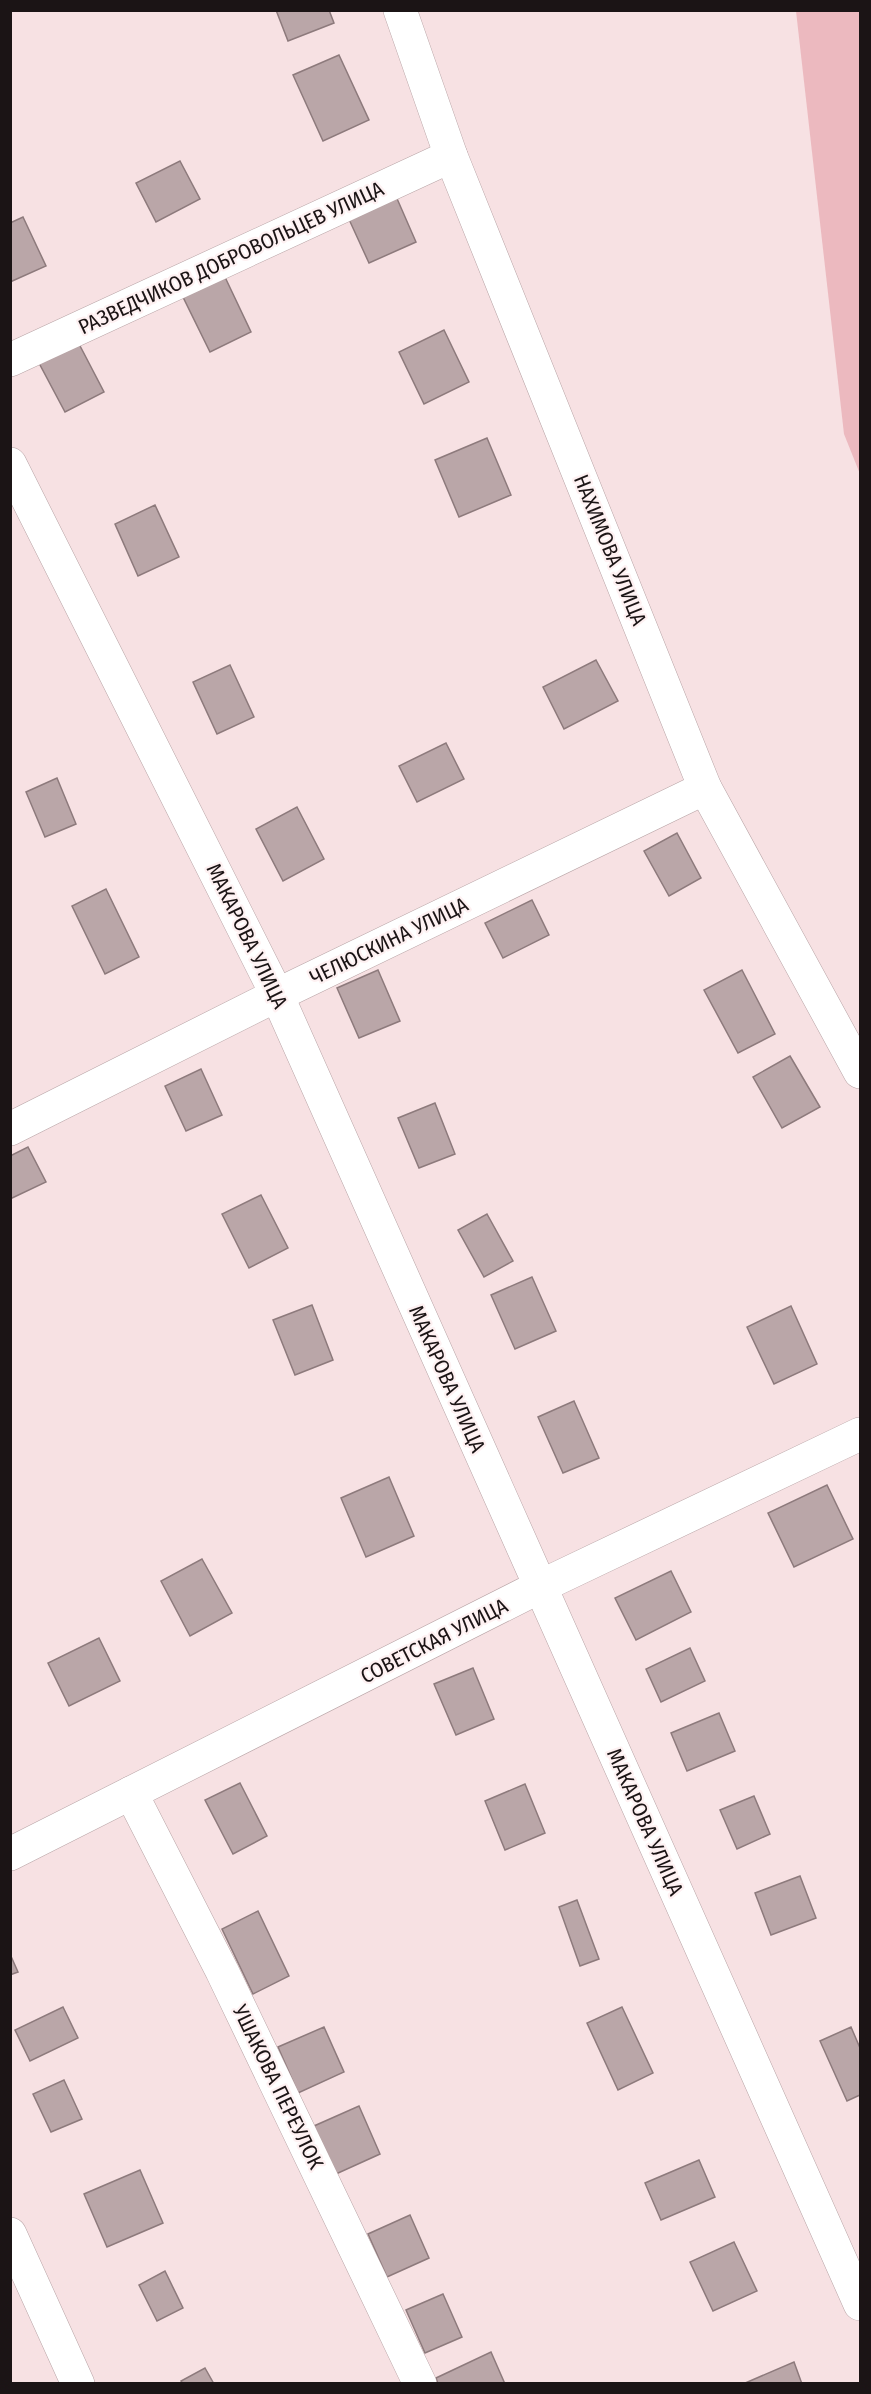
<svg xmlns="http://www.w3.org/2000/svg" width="871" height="2394" font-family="'Fira Sans Condensed',sans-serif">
	<rect width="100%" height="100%" fill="#f7e1e3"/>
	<polygon fill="#ecb9bf" points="796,11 860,11 860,474 844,434"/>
	<g fill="#baa6a8" stroke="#8d7a7c" stroke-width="1.5">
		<polygon points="276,10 329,10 334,23 288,41"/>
		<polygon points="339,55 369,120 323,141 293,75"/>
		<polygon points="180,161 200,199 156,222 136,183"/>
		<polygon points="395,194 416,242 369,263 347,215"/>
		<polygon points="23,217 46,266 10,282 10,223"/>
		<polygon points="224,275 251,332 210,352 182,295"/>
		<polygon points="444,330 469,382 424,404 399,352"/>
		<polygon points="78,342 104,392 65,412 39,363"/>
		<polygon points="487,438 511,495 459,517 435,460"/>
		<polygon points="155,505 179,557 138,576 115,524"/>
		<polygon points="596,660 618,701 564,729 543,687"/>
		<polygon points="230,665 254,717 217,734 193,682"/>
		<polygon points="446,743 464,779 417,802 399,766"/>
		<polygon points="57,778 76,824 45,837 26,792"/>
		<polygon points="297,807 324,859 283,881 256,829"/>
		<polygon points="677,833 701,878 669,896 644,851"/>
		<polygon points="106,889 139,957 105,974 72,906"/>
		<polygon points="532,900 549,935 503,958 485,923"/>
		<polygon points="378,970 400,1021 359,1038 337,988"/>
		<polygon points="742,970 775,1034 738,1053 704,990"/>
		<polygon points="790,1056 820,1107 782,1128 753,1077"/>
		<polygon points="201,1069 222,1115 186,1131 165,1086"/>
		<polygon points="435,1103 455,1154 419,1168 398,1118"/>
		<polygon points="28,1147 46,1182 10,1199 10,1156"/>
		<polygon points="261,1195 288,1248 249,1268 222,1214"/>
		<polygon points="487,1214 513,1261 484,1277 458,1230"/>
		<polygon points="532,1277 556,1331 515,1349 491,1295"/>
		<polygon points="312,1305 333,1360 295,1375 273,1320"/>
		<polygon points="791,1306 817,1364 774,1384 747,1327"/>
		<polygon points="574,1401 599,1458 563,1473 538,1417"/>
		<polygon points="389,1477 414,1536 366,1557 341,1498"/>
		<polygon points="827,1485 853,1539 794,1567 768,1513"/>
		<polygon points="202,1559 232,1613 190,1636 161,1581"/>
		<polygon points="671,1571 691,1612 636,1640 615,1598"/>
		<polygon points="99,1638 120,1681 69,1706 48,1663"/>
		<polygon points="690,1648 705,1681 661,1702 646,1669"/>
		<polygon points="473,1668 494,1719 456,1735 434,1684"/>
		<polygon points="719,1713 735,1751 687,1771 671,1733"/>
		<polygon points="240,1783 267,1836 233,1854 205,1800"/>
		<polygon points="525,1784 545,1833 505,1850 485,1801"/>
		<polygon points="754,1796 770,1834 737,1849 720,1810"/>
		<polygon points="800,1876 816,1918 771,1935 755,1893"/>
		<polygon points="577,1900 599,1959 580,1966 559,1907"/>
		<polygon points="258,1911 289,1976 253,1994 222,1929"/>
		<polygon points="10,1954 18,1972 10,1975"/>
		<polygon points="63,2007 78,2038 30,2061 15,2030"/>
		<polygon points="622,2007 653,2073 618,2090 587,2023"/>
		<polygon points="324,2027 344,2072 298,2093 278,2047"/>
		<polygon points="851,2027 860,2048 860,2095 847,2101 820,2041"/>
		<polygon points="64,2080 82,2119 51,2132 33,2094"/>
		<polygon points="359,2106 380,2154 336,2174 314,2126"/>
		<polygon points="699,2160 715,2197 661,2220 645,2183"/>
		<polygon points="140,2170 163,2223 107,2247 84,2194"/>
		<polygon points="410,2215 429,2258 387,2277 368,2234"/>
		<polygon points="734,2242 757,2291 713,2311 690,2262"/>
		<polygon points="165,2271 183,2308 157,2321 139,2285"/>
		<polygon points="443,2294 462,2337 425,2353 406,2310"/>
		<polygon points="491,2352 505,2384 438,2384 436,2378"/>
		<polygon points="794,2362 802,2384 743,2384"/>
		<polygon points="205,2368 214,2384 183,2384 181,2381"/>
	</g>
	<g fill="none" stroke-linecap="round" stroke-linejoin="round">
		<defs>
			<g id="minor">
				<polyline points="400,10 451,156 705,788 860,1072"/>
				<polyline points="10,360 451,156"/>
				<polyline points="10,464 277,995 860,2304"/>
				<polyline points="10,1129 277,995 705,788"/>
				<polyline points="131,1793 222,1971 420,2384"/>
				<polyline points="10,1854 539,1587 860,1434"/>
			</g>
			<polyline id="tertiary" points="10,2234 78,2384"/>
		</defs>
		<use href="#minor" stroke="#b8a4a6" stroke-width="34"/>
		<use href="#tertiary" stroke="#b8a4a6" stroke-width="34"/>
		<use href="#minor" stroke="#fff" stroke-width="33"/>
		<use href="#tertiary" stroke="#fff" stroke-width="33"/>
	</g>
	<g text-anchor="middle" stroke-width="4.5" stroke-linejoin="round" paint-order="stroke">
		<g font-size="21" fill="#1b1415" stroke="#fef1f2">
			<text transform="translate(231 258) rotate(-25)" y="7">РАЗВЕДЧИКОВ ДОБРОВОЛЬЦЕВ УЛИЦА</text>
			<text transform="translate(610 550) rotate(68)" y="7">НАХИМОВА УЛИЦА</text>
			<text transform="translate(247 936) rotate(64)" y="7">МАКАРОВА УЛИЦА</text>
			<text transform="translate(389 941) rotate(-26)" y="7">ЧЕЛЮСКИНА УЛИЦА</text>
			<text transform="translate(447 1379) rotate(66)" y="7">МАКАРОВА УЛИЦА</text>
			<text transform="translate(434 1641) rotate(-27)" y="7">СОВЕТСКАЯ УЛИЦА</text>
			<text transform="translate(645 1822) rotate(66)" y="7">МАКАРОВА УЛИЦА</text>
			<text transform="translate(278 2087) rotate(64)" y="7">УШАКОВА ПЕРЕУЛОК</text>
		</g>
	</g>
	<rect width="871" height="2394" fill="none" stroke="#1b1415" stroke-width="24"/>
</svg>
